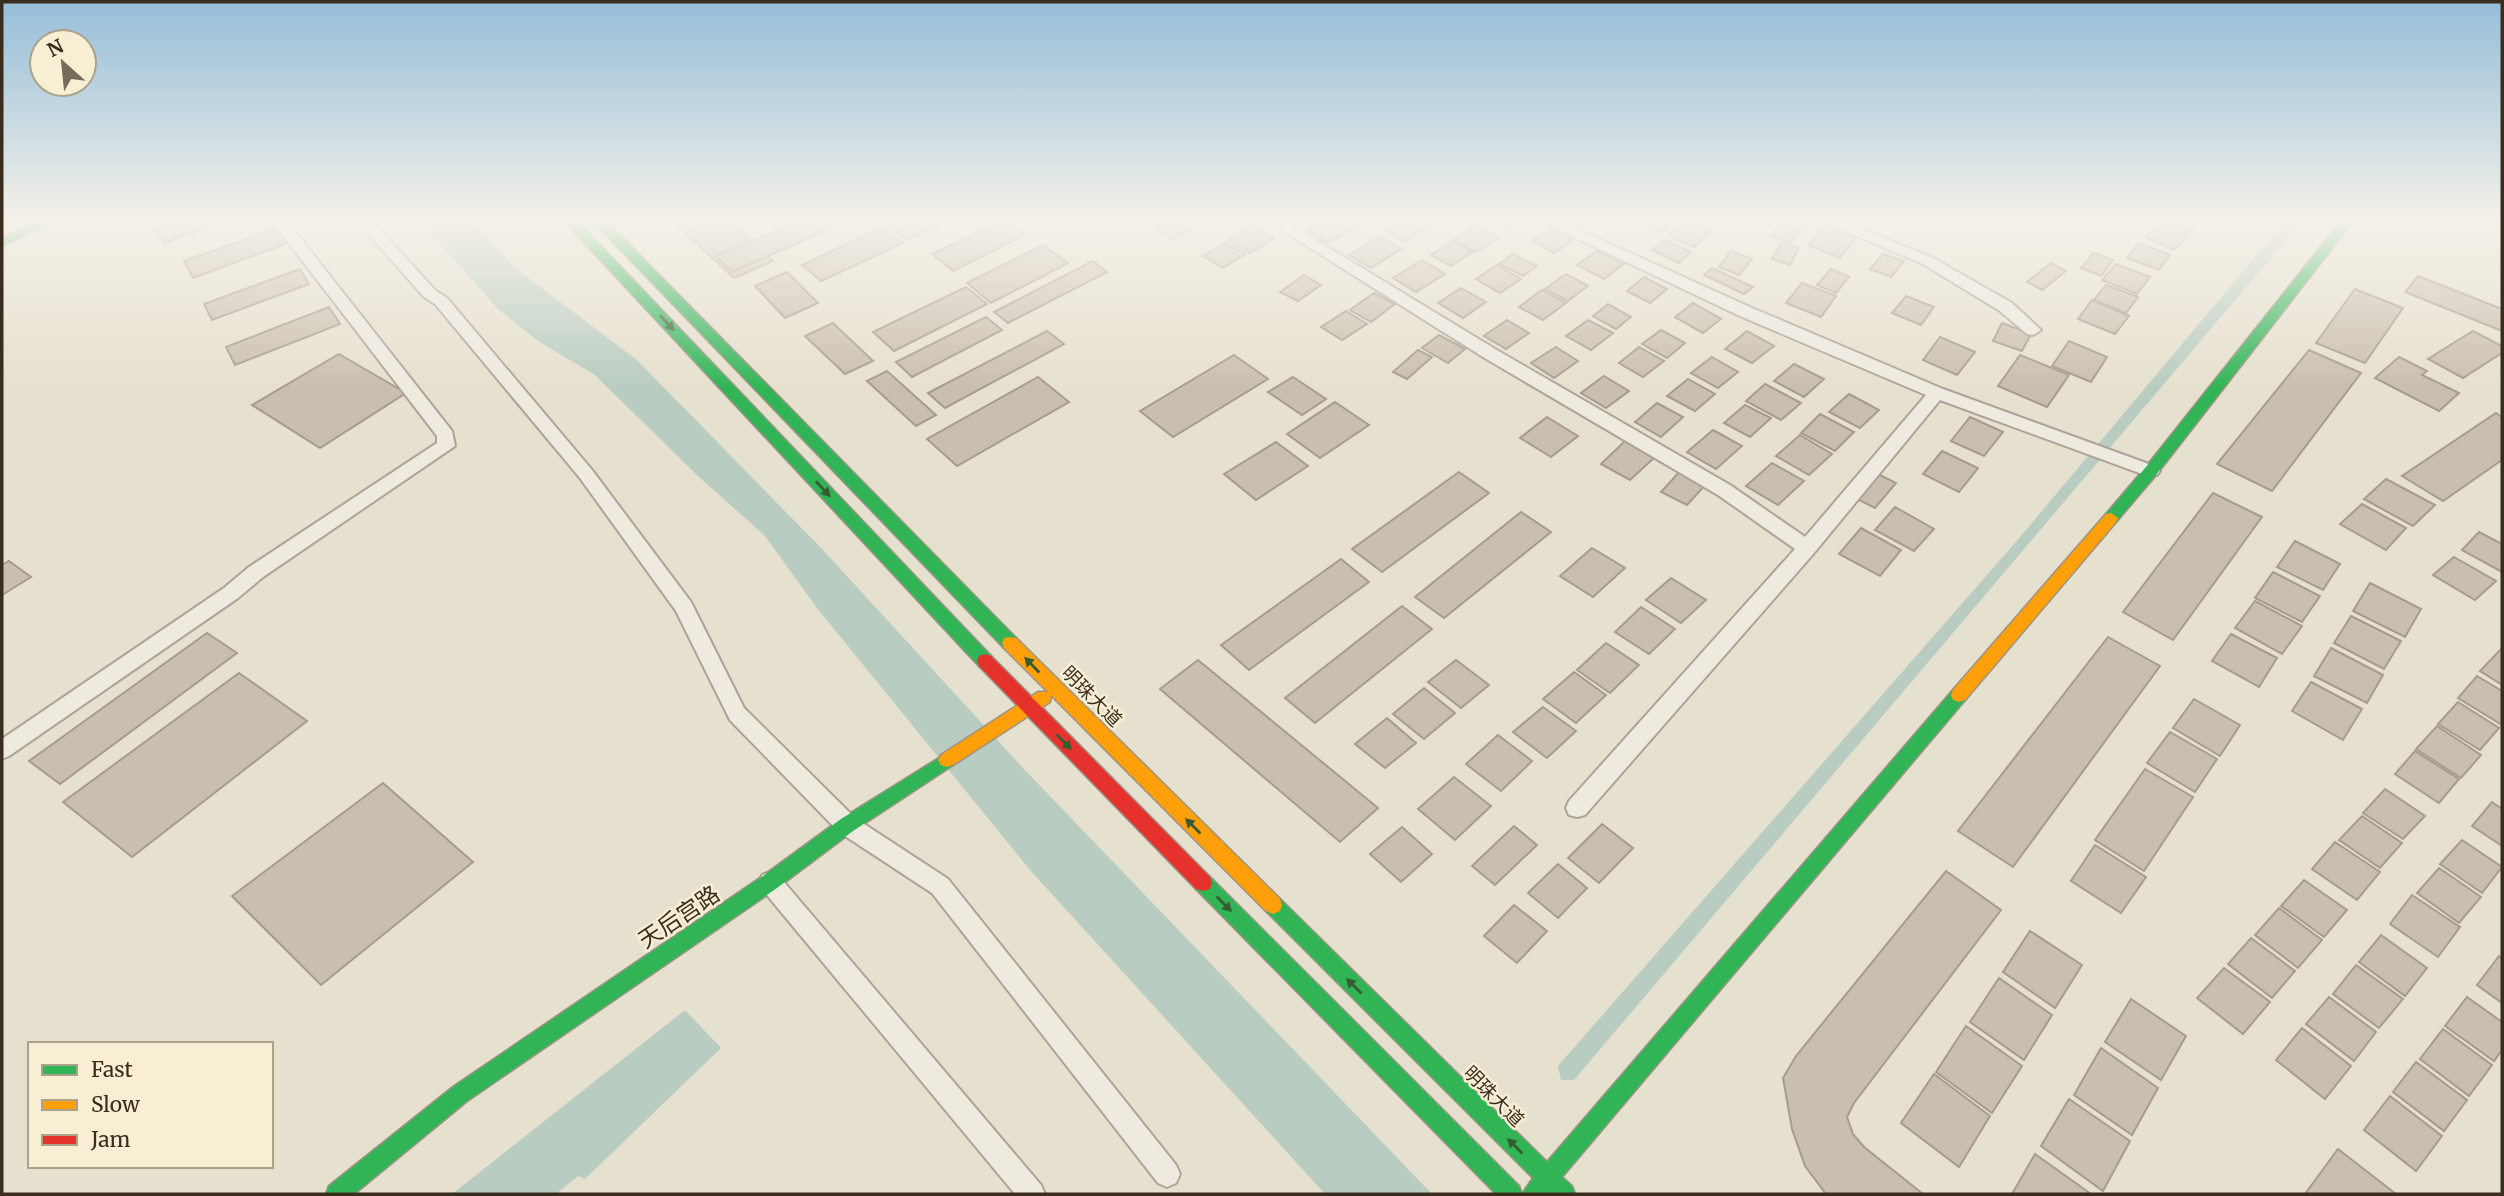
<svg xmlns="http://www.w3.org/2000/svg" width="2504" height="1196" font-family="Merriweather,'Noto Sans SC',serif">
	<rect width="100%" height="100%" fill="#e6e0ce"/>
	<g fill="#b9ccc1">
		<polygon points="422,220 472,220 515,268 637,360 822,549 1023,768 1432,1194 1325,1194 1030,870 817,608 765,536 698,476 595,375 538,341 498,309 432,235"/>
		<polygon points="2286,220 2303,220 1574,1080 1561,1080 1558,1066 2021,536"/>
		<polygon points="685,1010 721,1048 585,1179 578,1176 556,1194 452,1194"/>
	</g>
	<g fill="#cabeae" stroke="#a79b8d" stroke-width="2">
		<polygon points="177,220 228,220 164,243 155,228"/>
		<polygon points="672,220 728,220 773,261 734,278"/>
		<polygon points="680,220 717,220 691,231"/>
		<polygon points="802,220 842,220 845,222 732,272 716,256"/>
		<polygon points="897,220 948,220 907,240 887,225"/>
		<polygon points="1003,220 1025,235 953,271 932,254"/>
		<polygon points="1173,220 1187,220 1196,226 1172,239 1156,229"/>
		<polygon points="1327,220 1350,220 1359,225 1328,243 1308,231"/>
		<polygon points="1405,220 1415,220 1428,227 1404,242 1386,232"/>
		<polygon points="1494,220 1526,220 1511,229"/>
		<polygon points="1655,220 1675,220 1662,233 1648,227"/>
		<polygon points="1685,220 1711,231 1694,247 1668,236"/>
		<polygon points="1783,220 1804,220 1808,221 1791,243 1771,236"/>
		<polygon points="2158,220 2198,220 2188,232"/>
		<polygon points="2160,223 2189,235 2174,250 2145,237"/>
		<polygon points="1251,225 1274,238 1250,253 1227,240"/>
		<polygon points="1477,225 1499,237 1476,252 1454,240"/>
		<polygon points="1824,226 1856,238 1840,258 1808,245"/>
		<polygon points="883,227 903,243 821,281 802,265"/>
		<polygon points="278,228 288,243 193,278 184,261"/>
		<polygon points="1550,229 1573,240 1554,253 1532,241"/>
		<polygon points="1380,237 1401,249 1371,268 1349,255"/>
		<polygon points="1665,240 1691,252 1679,263 1652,250"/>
		<polygon points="1453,241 1473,252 1451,266 1431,255"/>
		<polygon points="1225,243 1245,254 1223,268 1203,256"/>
		<polygon points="1781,243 1799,248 1790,265 1772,259"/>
		<polygon points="2139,243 2170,255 2159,270 2127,258"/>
		<polygon points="1043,245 1068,263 991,303 967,283"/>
		<polygon points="1597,251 1624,264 1604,279 1577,265"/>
		<polygon points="1731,251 1752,259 1739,275 1719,267"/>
		<polygon points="2094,253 2113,260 2101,276 2081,268"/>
		<polygon points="1513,254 1537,266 1523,276 1499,264"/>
		<polygon points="1883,254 1904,261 1891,277 1870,269"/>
		<polygon points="1422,260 1445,274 1416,292 1393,278"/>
		<polygon points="1093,261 1107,272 1008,323 994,312"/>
		<polygon points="2051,263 2066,271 2042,290 2027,282"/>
		<polygon points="2116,264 2150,277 2137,294 2102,280"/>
		<polygon points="1497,265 1521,279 1500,293 1476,279"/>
		<polygon points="1712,268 1753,287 1744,294 1704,275"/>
		<polygon points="300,269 309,284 212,320 204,304"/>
		<polygon points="1831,269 1849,277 1836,293 1817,285"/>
		<polygon points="787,272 818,303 785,318 755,286"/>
		<polygon points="1566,274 1588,286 1568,301 1545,289"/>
		<polygon points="1304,275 1321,285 1298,301 1280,292"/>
		<polygon points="2418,276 2502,309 2502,331 2405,292"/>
		<polygon points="1644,277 1667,289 1650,303 1627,291"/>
		<polygon points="1802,283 1836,296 1821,317 1786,303"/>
		<polygon points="2106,285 2138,297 2126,313 2094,300"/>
		<polygon points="966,287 987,304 894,351 873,332"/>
		<polygon points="1461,288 1486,302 1463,318 1438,303"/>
		<polygon points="2355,289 2403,308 2365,363 2316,343"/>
		<polygon points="1542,290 1566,303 1543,320 1519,307"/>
		<polygon points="1374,293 1395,304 1371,322 1350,310"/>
		<polygon points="1906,296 1934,307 1921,325 1892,313"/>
		<polygon points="2092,300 2129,316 2115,334 2078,319"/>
		<polygon points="1693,303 1721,319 1703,333 1675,317"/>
		<polygon points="1608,304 1631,317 1616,329 1593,316"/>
		<polygon points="329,307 340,324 235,365 226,347"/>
		<polygon points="1346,311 1367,324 1342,340 1321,327"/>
		<polygon points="986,317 1002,330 912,377 896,362"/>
		<polygon points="1507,320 1529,333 1506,349 1484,336"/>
		<polygon points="1588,320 1613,333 1591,350 1566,336"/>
		<polygon points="833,323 873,361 845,374 805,336"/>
		<polygon points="2002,323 2031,334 2022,351 1993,341"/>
		<polygon points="1661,330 1685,343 1667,358 1642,344"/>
		<polygon points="1047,331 1064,344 945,408 928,393"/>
		<polygon points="1747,331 1774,346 1752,363 1725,349"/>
		<polygon points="2473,331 2502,346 2502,353 2463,378 2428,359"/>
		<polygon points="1439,335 1465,349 1448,363 1422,348"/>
		<polygon points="1940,337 1975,352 1957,375 1923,360"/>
		<polygon points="2069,341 2107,357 2091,382 2052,366"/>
		<polygon points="1556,347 1578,361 1554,378 1531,363"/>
		<polygon points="1639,347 1664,361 1643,377 1619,363"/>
		<polygon points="1418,350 1432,357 1407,379 1393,372"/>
		<polygon points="2309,350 2361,373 2272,491 2217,464"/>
		<polygon points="339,354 406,393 320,448 252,405"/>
		<polygon points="1234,355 1268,379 1173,437 1140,411"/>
		<polygon points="2020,355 2069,375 2047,407 1998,386"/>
		<polygon points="1712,357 1738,372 1718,388 1691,373"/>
		<polygon points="2399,357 2427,371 2422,375 2459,393 2439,411 2375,378"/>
		<polygon points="1794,364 1824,379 1804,397 1774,381"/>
		<polygon points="887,371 936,415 916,426 867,381"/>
		<polygon points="1604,376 1629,391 1606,408 1581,393"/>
		<polygon points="1038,377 1069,402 957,466 927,439"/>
		<polygon points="1293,377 1326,399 1302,415 1268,392"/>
		<polygon points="1688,379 1715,394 1695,411 1667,396"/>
		<polygon points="1765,384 1801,403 1781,420 1746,401"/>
		<polygon points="1849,394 1879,410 1860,428 1829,412"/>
		<polygon points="1335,402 1369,425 1320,458 1287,434"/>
		<polygon points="1657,403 1683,417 1661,437 1635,422"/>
		<polygon points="1745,405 1771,418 1750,437 1724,423"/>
		<polygon points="2496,413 2502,417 2502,460 2443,501 2402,476"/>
		<polygon points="1820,414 1854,432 1835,451 1801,433"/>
		<polygon points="1547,417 1578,436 1551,457 1520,438"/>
		<polygon points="1970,417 2003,432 1984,456 1951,441"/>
		<polygon points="1713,430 1742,446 1716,469 1687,452"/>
		<polygon points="1800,435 1832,454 1809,475 1776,456"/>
		<polygon points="1625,441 1655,457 1630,480 1601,464"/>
		<polygon points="1276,442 1308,466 1256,500 1224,474"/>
		<polygon points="1942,451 1978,468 1959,492 1923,474"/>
		<polygon points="1772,463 1804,481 1778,505 1746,486"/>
		<polygon points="1682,469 1708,482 1687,505 1661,492"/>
		<polygon points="1459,472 1489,493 1382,572 1352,549"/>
		<polygon points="1878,474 1896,483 1875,508 1857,499"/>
		<polygon points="2386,479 2435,505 2413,526 2364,499"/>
		<polygon points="2213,493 2262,517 2173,640 2123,612"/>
		<polygon points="2362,504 2406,528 2386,550 2340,524"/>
		<polygon points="1895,507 1934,529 1914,551 1875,530"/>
		<polygon points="1521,512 1551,532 1444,618 1415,597"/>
		<polygon points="1861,528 1901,550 1880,576 1839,554"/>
		<polygon points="2479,532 2502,544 2502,572 2462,550"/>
		<polygon points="2295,541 2340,564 2323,590 2277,567"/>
		<polygon points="1592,548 1625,568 1593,597 1560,576"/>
		<polygon points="2454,557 2496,581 2475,600 2433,575"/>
		<polygon points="1341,559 1369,582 1249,670 1221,645"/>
		<polygon points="9,561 31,577 2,595 2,565"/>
		<polygon points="2273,572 2320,596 2302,622 2255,598"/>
		<polygon points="1671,578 1706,600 1681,623 1646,600"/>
		<polygon points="2370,583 2421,609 2405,637 2353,611"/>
		<polygon points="2255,601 2302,626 2282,654 2235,628"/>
		<polygon points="1402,606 1432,629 1315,723 1285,698"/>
		<polygon points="1641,607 1675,629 1649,654 1615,632"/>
		<polygon points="2351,616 2401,641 2384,669 2334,643"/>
		<polygon points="207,633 237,653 60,784 29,761"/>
		<polygon points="2231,634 2277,658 2259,687 2212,661"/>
		<polygon points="2108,637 2160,666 2013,867 1958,831"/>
		<polygon points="1606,643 1639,665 1610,693 1577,670"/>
		<polygon points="2331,648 2383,675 2367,703 2314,676"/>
		<polygon points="2502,648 2502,685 2480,671"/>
		<polygon points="1198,660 1378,808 1340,842 1160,689"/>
		<polygon points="1456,660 1489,685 1461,708 1428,682"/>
		<polygon points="1574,672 1606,695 1576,723 1543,699"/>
		<polygon points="239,673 307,721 132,857 63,802"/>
		<polygon points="2477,676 2502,691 2502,725 2458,698"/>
		<polygon points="2311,682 2362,709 2343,740 2292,711"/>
		<polygon points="1424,688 1455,713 1424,739 1393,714"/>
		<polygon points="2194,699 2240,725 2220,756 2173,728"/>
		<polygon points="2458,702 2499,728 2480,750 2438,724"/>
		<polygon points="1543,707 1576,731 1547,758 1513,732"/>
		<polygon points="1387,718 1416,743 1385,768 1355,744"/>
		<polygon points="2437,726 2481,755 2461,778 2416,749"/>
		<polygon points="2170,732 2217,759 2195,792 2147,763"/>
		<polygon points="1498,735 1532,761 1501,791 1466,764"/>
		<polygon points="2415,751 2459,779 2439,803 2395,774"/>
		<polygon points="2145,769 2193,797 2144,871 2095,840"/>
		<polygon points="1454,777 1491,806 1455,840 1418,809"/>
		<polygon points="383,783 473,862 321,985 232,896"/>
		<polygon points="2385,789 2425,816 2403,839 2363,813"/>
		<polygon points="2492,802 2502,809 2502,846 2472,826"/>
		<polygon points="2362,816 2402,843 2380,868 2339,840"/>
		<polygon points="1602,824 1633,848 1599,883 1568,858"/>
		<polygon points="1514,826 1537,845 1495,885 1472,866"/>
		<polygon points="1402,827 1432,854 1401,882 1370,854"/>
		<polygon points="2462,840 2502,867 2482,893 2440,864"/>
		<polygon points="2335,842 2380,872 2357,900 2312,869"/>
		<polygon points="2095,845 2146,877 2121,913 2071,881"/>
		<polygon points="1558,864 1587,888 1558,918 1528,893"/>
		<polygon points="2439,868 2481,897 2459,923 2417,893"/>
		<polygon points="1946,871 2001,910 1854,1103 1847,1117 1853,1134 1864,1147 1923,1194 1826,1194 1805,1166 1792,1129 1783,1078 1796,1056"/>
		<polygon points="2304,880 2347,910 2324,937 2281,906"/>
		<polygon points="2412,895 2460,927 2438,957 2390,924"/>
		<polygon points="1514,905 1547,931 1517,963 1484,936"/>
		<polygon points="2279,908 2322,940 2298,968 2255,935"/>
		<polygon points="2030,931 2082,965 2055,1008 2003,972"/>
		<polygon points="2381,935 2427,968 2405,996 2359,962"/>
		<polygon points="2251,938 2295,971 2272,998 2228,964"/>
		<polygon points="2499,956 2502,959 2502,1003 2477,985"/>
		<polygon points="2356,965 2403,999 2379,1028 2333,994"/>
		<polygon points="2224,968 2270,1002 2243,1034 2197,998"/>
		<polygon points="1999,978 2052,1015 2024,1060 1970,1022"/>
		<polygon points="2329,997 2376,1032 2354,1061 2306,1024"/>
		<polygon points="2467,997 2502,1022 2502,1050 2494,1061 2445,1026"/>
		<polygon points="2131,999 2186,1036 2161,1080 2105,1042"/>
		<polygon points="1966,1026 2022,1066 1992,1113 1936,1072"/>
		<polygon points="2302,1028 2351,1066 2325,1099 2276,1060"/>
		<polygon points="2443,1029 2492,1065 2469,1096 2420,1059"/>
		<polygon points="2101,1048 2158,1088 2132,1135 2074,1095"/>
		<polygon points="2416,1062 2467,1100 2444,1131 2393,1092"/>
		<polygon points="1934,1074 1990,1116 1959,1167 1901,1123"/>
		<polygon points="2390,1096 2442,1136 2416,1171 2364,1130"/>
		<polygon points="2069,1099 2130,1141 2103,1191 2041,1146"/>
		<polygon points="2338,1149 2396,1194 2305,1194"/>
		<polygon points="2035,1154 2091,1194 2012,1194"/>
	</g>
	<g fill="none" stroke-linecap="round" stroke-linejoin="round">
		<defs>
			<g id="street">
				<polygon points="271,220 286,220 452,431 455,446 263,577 238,598 9,756 2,759 2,739 224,588 249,567 437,443 437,436"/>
				<polygon points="356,220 371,220 436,291 447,298 592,470 691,602 744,708 855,818 948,879 1176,1165 1180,1174 1176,1183 1167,1187 1158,1183 932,893 839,832 730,720 676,611 580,478 435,304 424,297"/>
				<polygon points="1266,220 1283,220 1495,349 1730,485 1805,537 1926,395 1740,316 1538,220 1557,220 1752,308 1943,389 2157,467 2160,471 2157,475 2145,475 1940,400 1814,553 1585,815 1577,817 1569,815 1566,808 1569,801 1795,549 1718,495 1483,357"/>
				<polygon points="1819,220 1839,220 1933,258 2012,303 2041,330 2033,335 2027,334 2000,311 1923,264"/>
				<polygon points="770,872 778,875 1041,1185 1045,1194 1015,1194 762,889 759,882 762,875"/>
			</g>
			<g id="fast">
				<polygon points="40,220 56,220 2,246 2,238"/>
				<polygon points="563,220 576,220 991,656 993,661 991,666 979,666"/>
				<polygon points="592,220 605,220 1016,638 1018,643 1016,648 1004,648"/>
				<polygon points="2342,220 2354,220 2156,475 2116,522 2106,522 2104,518 2106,514 2146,467"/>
				<polygon points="1959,688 1965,690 1967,695 1965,700 1562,1177 1572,1186 1575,1194 1522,1194 1533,1178 1266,911 1264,905 1266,899 1273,896 1280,899 1547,1162 1953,690"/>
				<polygon points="947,753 953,755 956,760 953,765 853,831 777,888 467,1101 354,1194 326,1194 329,1186 453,1087 763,876 841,819"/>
				<polygon points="1203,875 1210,877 1519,1186 1522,1194 1496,1194 1196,889 1194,883 1196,877"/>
			</g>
			<g id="slow">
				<polygon points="2111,513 2118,518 2116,522 1965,700 1959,702 1953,700 1951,695 1953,690 2106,514"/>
				<polygon points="1010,637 1016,638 1280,899 1282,905 1280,911 1273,914 1266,911 1051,695 1050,702 953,765 947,767 941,765 938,760 941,755 1038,692 1048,692 1004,648 1002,643 1004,638"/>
			</g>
			<polygon id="jam" points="985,654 991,656 1210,877 1212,883 1210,889 1203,891 1196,889 979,666 977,661 979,656"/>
		</defs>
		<use href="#street" stroke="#aba497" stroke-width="4"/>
		<use href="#fast" stroke="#9b9486" stroke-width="3"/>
		<use href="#slow" stroke="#9b9486" stroke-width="3"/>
		<use href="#jam" stroke="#9b9486" stroke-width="3"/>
		<use href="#street" fill="#eeeae0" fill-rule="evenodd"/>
		<use href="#fast" fill="#30b455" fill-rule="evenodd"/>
		<use href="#slow" fill="#ff9f0a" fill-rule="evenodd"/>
		<use href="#jam" fill="#e5322d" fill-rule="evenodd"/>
	</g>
	<defs><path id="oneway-solid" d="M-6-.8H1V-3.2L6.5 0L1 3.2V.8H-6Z" transform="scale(1.75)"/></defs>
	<g fill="#375c31">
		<use href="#oneway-solid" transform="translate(667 323) rotate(47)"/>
		<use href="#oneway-solid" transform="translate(823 489) rotate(47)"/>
		<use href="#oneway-solid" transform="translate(1032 665) rotate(-134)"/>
		<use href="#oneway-solid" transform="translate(1064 742) rotate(45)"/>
		<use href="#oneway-solid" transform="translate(1193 826) rotate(-135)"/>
		<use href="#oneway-solid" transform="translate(1224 904) rotate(45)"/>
		<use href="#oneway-solid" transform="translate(1354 986) rotate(-135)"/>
		<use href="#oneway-solid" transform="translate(1515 1146) rotate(-135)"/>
	</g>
	<linearGradient id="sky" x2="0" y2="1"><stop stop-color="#95bed8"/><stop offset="0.57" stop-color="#f4f1e9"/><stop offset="1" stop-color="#f4f1e9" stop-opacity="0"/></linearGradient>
	<rect width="2504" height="388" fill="url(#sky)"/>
	<g text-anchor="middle" stroke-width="5" stroke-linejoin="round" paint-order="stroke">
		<g font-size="19" fill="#3b2d1e" stroke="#f7eed4">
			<text transform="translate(1092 696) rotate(45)" y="7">明珠大道</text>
			<text transform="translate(1494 1096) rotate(45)" y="7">明珠大道</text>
		</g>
		<g font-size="23" fill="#3b2d1e" stroke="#f7eed4">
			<text transform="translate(679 917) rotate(-34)" y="8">天后宫路</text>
		</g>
	</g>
	<rect width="2504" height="1196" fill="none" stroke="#3b2d1e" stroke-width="7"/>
	<rect x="28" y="1042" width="245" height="126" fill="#f7eed4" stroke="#aca18b" stroke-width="2"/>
	<rect x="42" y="1065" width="35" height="10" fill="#30b455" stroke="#aca18b" stroke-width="2"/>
	<text x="91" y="1077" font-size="21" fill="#3b2d1e">Fast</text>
	<rect x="42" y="1100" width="35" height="10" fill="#ff9f0a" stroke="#aca18b" stroke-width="2"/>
	<text x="91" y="1112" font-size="21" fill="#3b2d1e">Slow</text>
	<rect x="42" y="1135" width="35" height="10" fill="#e5322d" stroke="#aca18b" stroke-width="2"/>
	<text x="91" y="1147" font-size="21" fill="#3b2d1e">Jam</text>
	<g transform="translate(63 63) rotate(333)"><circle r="33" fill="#f7eed4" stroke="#aca18b" stroke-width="2"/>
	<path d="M0-5L12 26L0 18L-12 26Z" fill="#776c5c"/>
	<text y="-10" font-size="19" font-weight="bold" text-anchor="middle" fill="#3b2d1e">N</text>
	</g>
</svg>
